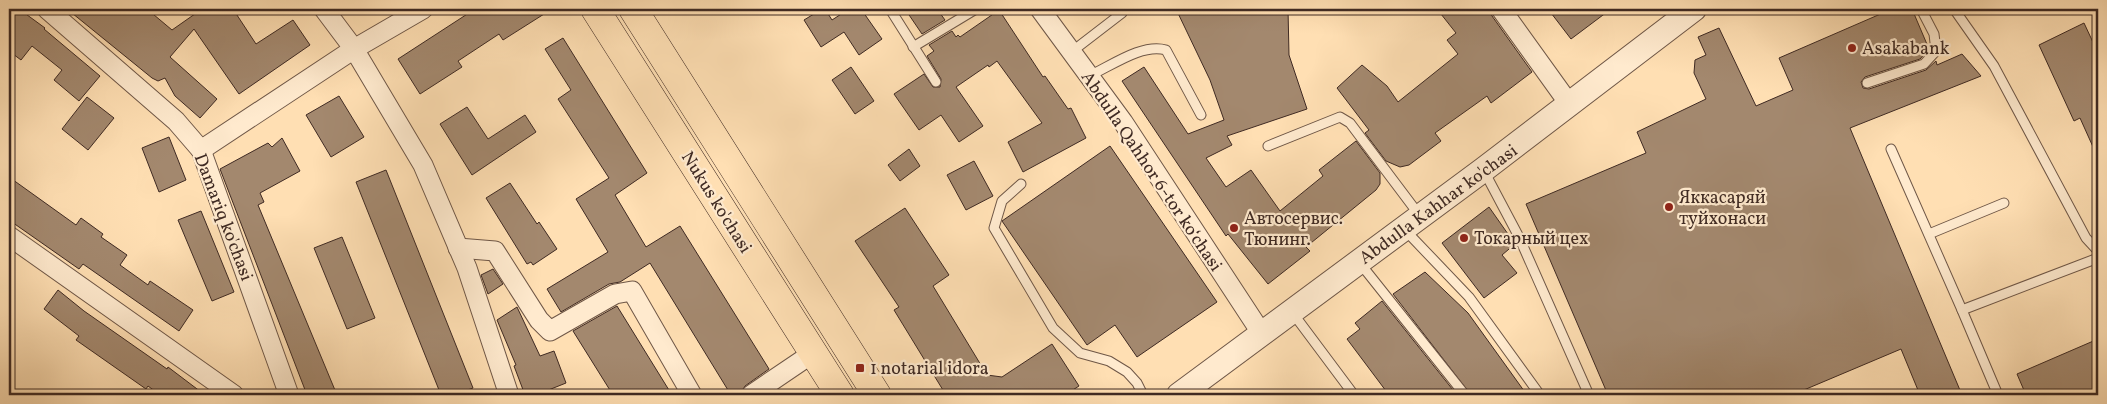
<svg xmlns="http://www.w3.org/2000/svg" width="2107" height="404" font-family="Vollkorn,serif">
	<rect width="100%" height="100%" fill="#ffdfb3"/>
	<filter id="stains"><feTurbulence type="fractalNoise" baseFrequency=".004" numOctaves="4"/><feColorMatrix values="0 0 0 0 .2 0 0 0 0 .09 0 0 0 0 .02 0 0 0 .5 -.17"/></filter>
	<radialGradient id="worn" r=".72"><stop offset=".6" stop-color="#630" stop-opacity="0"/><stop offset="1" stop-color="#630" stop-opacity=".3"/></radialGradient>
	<g fill="#a3886e" stroke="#3f2a23">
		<polygon points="9,9 19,9 45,28 44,29 100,76 79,101 54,80 62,70 32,46 21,60 9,51"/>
		<polygon points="67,9 147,9 172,30 202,9 233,9 256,44 293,20 310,45 239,94 194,29 170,57 217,99 200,118 175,96 165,78 158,81 152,78"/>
		<polygon points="475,9 552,9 503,40 499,34 458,61 462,67 420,94 398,59"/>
		<polygon points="822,9 825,9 832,20 849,9 861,9 882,39 859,55 844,32 821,47 804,20"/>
		<polygon points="905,9 937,9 945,20 922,34"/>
		<polygon points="1176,9 1288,9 1289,55 1307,109 1227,136 1232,145 1206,158 1226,187 1251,170 1280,211 1323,176 1319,170 1356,141 1380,173 1380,184 1376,190 1306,247 1310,251 1268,284 1228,234 1226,236 1122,81 1144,67 1188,134 1224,120 1210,80"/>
		<polygon points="1437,9 1489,9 1492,16 1532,72 1491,103 1487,96 1435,133 1441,141 1409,165 1400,167 1386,161 1365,133 1369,130 1337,88 1362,65 1387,86 1398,102 1458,54 1447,40 1456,33"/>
		<polygon points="1548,9 1611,9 1571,39"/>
		<polygon points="1892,9 1912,9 1929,49 1920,59 1865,77 1861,82 1863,88 1869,89 1926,70 1936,61 1937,65 1962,54 1981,76 1850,128 1962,395 1920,395 1901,349 1792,395 1608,395 1526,204 1646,153 1637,132 1706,99 1694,73 1695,60 1706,55 1698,37 1719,28 1756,106 1793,90 1779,58"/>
		<polygon points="999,10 1043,77 1045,76 1068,109 1071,108 1086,138 1023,172 1008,142 1042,123 997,61 989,67 988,65 956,87 983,126 959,142 941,115 919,130 894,94 924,74 933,87 940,87 941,79 927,56 934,51 929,45 952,31 956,37 958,35 960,37"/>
		<polygon points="2084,23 2098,53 2098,158 2080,118 2074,121 2039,45"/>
		<polygon points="563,38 647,173 615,195 646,247 680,226 769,369 745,386 740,395 731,395 650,263 620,282 609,284 561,312 547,289 608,252 576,199 609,178 558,99 571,90 545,49"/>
		<polygon points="851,67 874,101 855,114 832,80"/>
		<polygon points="339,96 364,137 331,157 306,115"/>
		<polygon points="87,97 114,118 88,150 62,129"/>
		<polygon points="467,107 488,139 525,115 536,132 472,175 440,124"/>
		<polygon points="169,137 186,180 159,192 142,148"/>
		<polygon points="282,138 300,171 260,193 264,202 258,205 337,395 307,395 220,169 268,143 272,147"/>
		<polygon points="1110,146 1217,302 1137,357 1115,325 1087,345 1002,221"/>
		<polygon points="909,149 920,166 900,181 888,165"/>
		<polygon points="974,161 993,196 966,210 947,175"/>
		<polygon points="386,170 473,388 454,395 441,395 356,182"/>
		<polygon points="9,177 76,225 81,218 103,234 101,237 127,255 120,265 148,285 150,281 193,310 179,331 83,264 79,269 9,220"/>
		<polygon points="510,183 537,224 539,222 557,249 533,265 531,262 527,264 486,198"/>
		<polygon points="1489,207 1515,244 1502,255 1517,273 1484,298 1442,243"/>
		<polygon points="905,208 949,275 933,286 987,375 1002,377 1052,344 1079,386 1065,395 946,395 894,310 899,307 855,241"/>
		<polygon points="201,211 234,292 212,301 178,220"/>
		<polygon points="342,237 375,318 347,329 314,248"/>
		<polygon points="493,269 503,284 488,294 481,275"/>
		<polygon points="1425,272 1468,313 1527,395 1471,395 1393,294"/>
		<polygon points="58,290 84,311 167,369 168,367 205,395 160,395 148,386 146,389 76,340 79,336 44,309"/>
		<polygon points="1382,301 1457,395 1389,395 1347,339 1360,329 1355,323"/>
		<polygon points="617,306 672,395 613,395 573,331"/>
		<polygon points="517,307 540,356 554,351 566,383 536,395 525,395 514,366 516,365 497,320"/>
		<polygon points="2098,339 2098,395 2026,395 2017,374"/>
	</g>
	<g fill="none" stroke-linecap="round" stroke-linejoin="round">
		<defs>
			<g id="service">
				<polyline points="890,9 936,82"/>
				<polyline points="1954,9 1994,66 2086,238 2098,251"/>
				<polyline points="913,47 976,9"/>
				<polyline points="1070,53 1122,13 1124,9"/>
				<path d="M 1089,76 C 1111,66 1142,43 1166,50 L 1201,115"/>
				<polyline points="1867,83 1924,64 1936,51 1934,34 1921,9"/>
				<polyline points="1268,146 1340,117 1350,123 1420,216"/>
				<polyline points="1891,149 1962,310 2098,258"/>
				<polyline points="1484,171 1519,237 1589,395"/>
				<polyline points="1021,184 1002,201 994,228 1053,328 1080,353 1109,361 1127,372 1137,383 1143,395"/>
				<polyline points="1405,230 1469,297 1540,395"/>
				<polyline points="1929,234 2004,203"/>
				<polyline points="1359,262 1465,395"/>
				<polyline points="1962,310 1998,395"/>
				<polyline points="1292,312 1354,395"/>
			</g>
			<g id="minor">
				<polyline points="47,9 176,121 201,150 289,395"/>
				<polyline points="324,9 354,49 423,165 467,268 509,395"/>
				<polyline points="1040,9 1123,122 1262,334"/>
				<polyline points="1501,9 1570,105"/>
				<polyline points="201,150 354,49 423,9"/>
				<polyline points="9,236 234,395"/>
				<polyline points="458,248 495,251 539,320 550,331 615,294 632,291 692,395"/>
				<polyline points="751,395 813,353"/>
			</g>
			<polyline id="tertiary" points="1179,395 1483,170 1694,9"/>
			<g id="primary">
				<polyline points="595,9 840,395"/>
				<polyline points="633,9 877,395"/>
			</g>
		</defs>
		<use href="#service" stroke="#6f5747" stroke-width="11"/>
		<use href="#minor" stroke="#6f5747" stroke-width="21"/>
		<use href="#tertiary" stroke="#6f5747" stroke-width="26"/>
		<use href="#primary" stroke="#3f2a23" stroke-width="29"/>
		<use href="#service" stroke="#ffeace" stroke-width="9"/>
		<use href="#minor" stroke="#ffeace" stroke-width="19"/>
		<use href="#tertiary" stroke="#ffeace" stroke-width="24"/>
		<use href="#primary" stroke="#ffdfb3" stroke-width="28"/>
	</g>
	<g fill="#8f2418" stroke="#ffeace" stroke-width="2">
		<circle cx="1852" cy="48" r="5"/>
		<circle cx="1669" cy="207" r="5"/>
		<circle cx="1234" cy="228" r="5"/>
		<circle cx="1464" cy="238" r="5"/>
		<rect x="855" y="363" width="10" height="10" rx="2.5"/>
	</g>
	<g text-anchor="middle" stroke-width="4.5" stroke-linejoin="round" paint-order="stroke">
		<g font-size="18" fill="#3f2a23" stroke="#ffeace" text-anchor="start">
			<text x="1862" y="54">Asakabank</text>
			<text x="1679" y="203">Яккасаряй<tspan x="1679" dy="21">туйхонаси</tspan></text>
			<text x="1244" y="224">Автосервис.<tspan x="1244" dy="21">Тюнинг.</tspan></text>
			<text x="1474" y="244">Токарный цех</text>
			<text x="870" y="374">1 notarial idora</text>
		</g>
		<g font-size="18" fill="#3f2a23" stroke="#ffeace">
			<text transform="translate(1152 171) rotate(56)" y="6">Abdulla Qahhor 6-tor koʻchasi</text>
			<text transform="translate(717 202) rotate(58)" y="6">Nukus ko'chasi</text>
			<text transform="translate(1438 204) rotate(-36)" y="6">Abdulla Kahhar ko'chasi</text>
			<text transform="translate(224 217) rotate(69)" y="6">Damariq ko'chasi</text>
		</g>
	</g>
	<rect width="2107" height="404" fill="none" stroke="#ffdfb3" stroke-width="30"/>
	<rect x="10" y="10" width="2087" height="384" fill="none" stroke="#3f2a23" stroke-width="2.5"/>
	<rect x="15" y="15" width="2077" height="374" fill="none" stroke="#3f2a23"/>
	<rect width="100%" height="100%" filter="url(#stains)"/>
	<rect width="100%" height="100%" fill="url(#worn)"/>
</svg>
